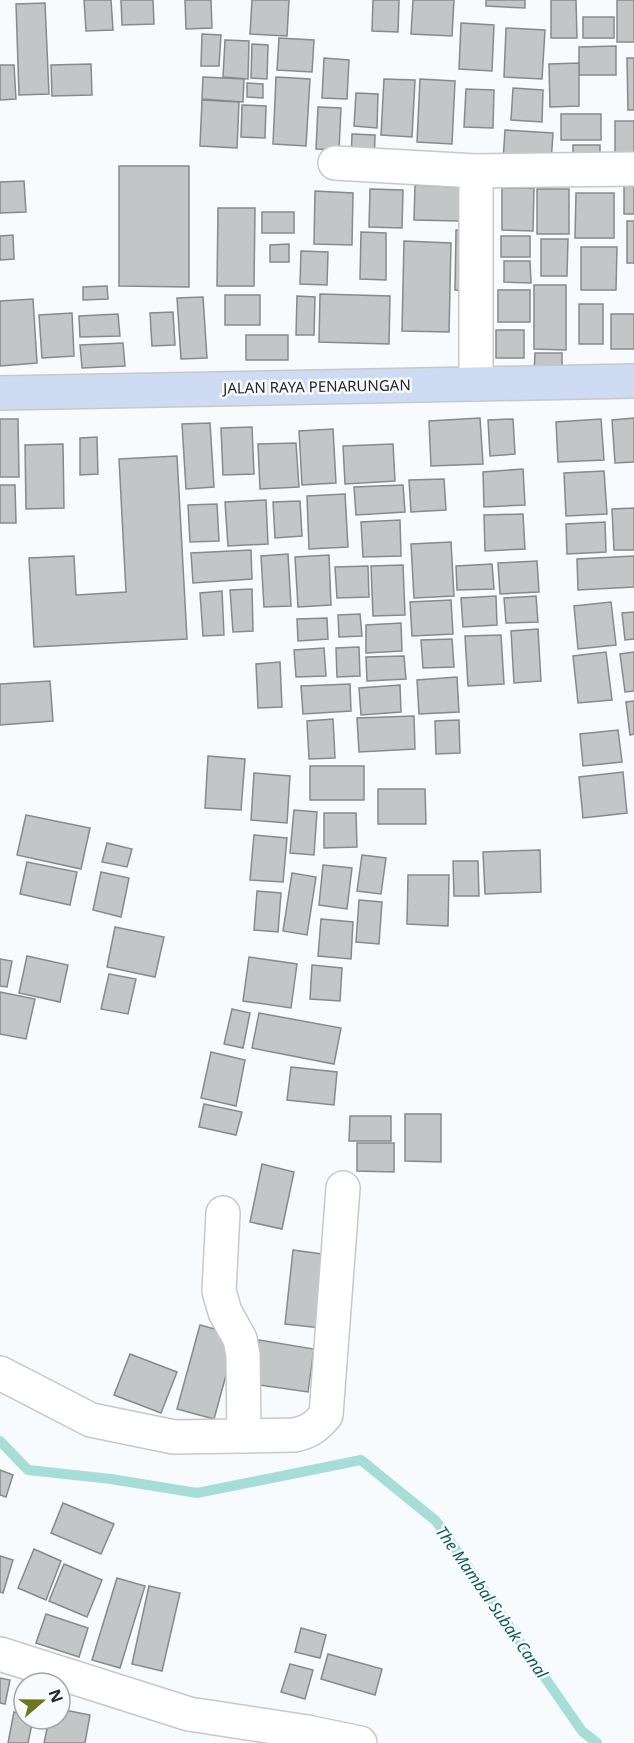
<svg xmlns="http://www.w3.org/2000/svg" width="634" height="1743" font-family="'Noto Sans',sans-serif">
	<rect width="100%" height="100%" fill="#f7fbfe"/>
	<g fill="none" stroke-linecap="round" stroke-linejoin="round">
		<polyline stroke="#a7ddd7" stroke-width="10" points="0,1441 28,1470 111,1479 197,1493 361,1460 436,1521 582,1731 597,1743"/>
	</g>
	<g fill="#c2c6c7" stroke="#868a8b" stroke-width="1.5">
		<polygon points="84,0 111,0 113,30 86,31"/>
		<polygon points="121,0 153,0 154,24 122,25"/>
		<polygon points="185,0 211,0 212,28 186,29"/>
		<polygon points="252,0 289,0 287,36 250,34"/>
		<polygon points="373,0 399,0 398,32 372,31"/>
		<polygon points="413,0 454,0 452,36 411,34"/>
		<polygon points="486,0 525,0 525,8 486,6"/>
		<polygon points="551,0 576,0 577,38 551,38"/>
		<rect x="617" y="0" width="17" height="42"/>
		<polygon points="45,3 49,94 19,95 16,4"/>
		<rect x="583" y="17" width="31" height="21"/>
		<polygon points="461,23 494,25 492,71 459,69"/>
		<polygon points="506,28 545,30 542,79 504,77"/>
		<polygon points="202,34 221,35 219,66 201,66"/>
		<polygon points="279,38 314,40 312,72 277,70"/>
		<polygon points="225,40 249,41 248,79 223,77"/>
		<polygon points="252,44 268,45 267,79 251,78"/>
		<polygon points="616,46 616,75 579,75 579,47"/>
		<polygon points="324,58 349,60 347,99 322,98"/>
		<polygon points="627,58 634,58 634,110 628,110"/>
		<polygon points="579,63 579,106 550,107 549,64"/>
		<polygon points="91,64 92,95 52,96 51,65"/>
		<polygon points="0,65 14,65 16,99 0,100"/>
		<polygon points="203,77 244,79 243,102 202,99"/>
		<polygon points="276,77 310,79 306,146 273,144"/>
		<polygon points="384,79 415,80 412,137 381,135"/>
		<polygon points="420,79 455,81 452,144 417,142"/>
		<polygon points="247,83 263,84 263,98 247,97"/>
		<polygon points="513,88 543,90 542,122 511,120"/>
		<polygon points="466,89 494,90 493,128 464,127"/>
		<polygon points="356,93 378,94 377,128 354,126"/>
		<polygon points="202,100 239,102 237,148 200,146"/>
		<polygon points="242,105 266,106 265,138 241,137"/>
		<polygon points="318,107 341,108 339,150 316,149"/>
		<rect x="561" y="114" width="40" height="26"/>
		<rect x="615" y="121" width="19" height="38"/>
		<polygon points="505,130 553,133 551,163 503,161"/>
		<polygon points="352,134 375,135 374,165 351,164"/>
		<rect x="573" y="145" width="27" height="18"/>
		<polygon points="119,166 189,166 189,287 119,286"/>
		<polygon points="24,181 26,212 0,213 0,182"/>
		<rect x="624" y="181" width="10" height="33"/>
		<polygon points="415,185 460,187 459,221 414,220"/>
		<polygon points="502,188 534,188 533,231 502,230"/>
		<polygon points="370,189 403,190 402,228 369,227"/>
		<rect x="537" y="189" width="32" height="45"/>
		<polygon points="315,191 353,193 352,245 314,244"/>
		<polygon points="576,193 614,193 614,238 575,238"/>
		<polygon points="218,208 255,208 254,286 217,286"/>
		<rect x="262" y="212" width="32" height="21"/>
		<rect x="627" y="221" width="7" height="42"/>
		<polygon points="456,230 473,231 473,292 455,290"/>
		<polygon points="361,232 386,233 386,280 360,279"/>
		<polygon points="13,235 14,259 0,260 0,236"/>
		<rect x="501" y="236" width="29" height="21"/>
		<polygon points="541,239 568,239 567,276 541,276"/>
		<polygon points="404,241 451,243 449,332 402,331"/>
		<polygon points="289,244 289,262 270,262 270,245"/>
		<polygon points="581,247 617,247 616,290 581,290"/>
		<polygon points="301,251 328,252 327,285 300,284"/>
		<polygon points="504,261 530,261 531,283 504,282"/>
		<polygon points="534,285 566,285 566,350 534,349"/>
		<polygon points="107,286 108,299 83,300 83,287"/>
		<rect x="498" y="290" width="32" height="32"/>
		<polygon points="320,294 390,296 389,344 319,342"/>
		<rect x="225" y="295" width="35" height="30"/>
		<polygon points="297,296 315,297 314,335 296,335"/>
		<polygon points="203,297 207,358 181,359 177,298"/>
		<polygon points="33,299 37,363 0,366 0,301"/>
		<rect x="579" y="304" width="24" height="40"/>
		<polygon points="173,312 175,345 152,346 150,313"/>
		<polygon points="72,313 74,356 42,358 39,315"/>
		<polygon points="118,314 120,336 80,337 79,316"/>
		<rect x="611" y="314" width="23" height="35"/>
		<rect x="496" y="330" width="28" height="28"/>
		<rect x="246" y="335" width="42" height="25"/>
		<polygon points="123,343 125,366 82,368 80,345"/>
		<polygon points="535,353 562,353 562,375 534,374"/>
		<polygon points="480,418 483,464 431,466 429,421"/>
		<polygon points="634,418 634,462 615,463 612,420"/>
		<polygon points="0,419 18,419 19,477 0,477"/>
		<polygon points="513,419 515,454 490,456 488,420"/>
		<polygon points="601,419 604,460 558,462 556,422"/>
		<polygon points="210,423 214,487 186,489 182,424"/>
		<polygon points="252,427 254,474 223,475 221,428"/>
		<polygon points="333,429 336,483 302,485 299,431"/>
		<polygon points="97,437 98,474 80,475 80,438"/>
		<polygon points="296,443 299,487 260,489 258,444"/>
		<polygon points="63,444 64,508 26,509 25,445"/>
		<polygon points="393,444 395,481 345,484 343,446"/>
		<polygon points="177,456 187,639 34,647 29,558 74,556 76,595 126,592 119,459"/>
		<polygon points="523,469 525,505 484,507 483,472"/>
		<polygon points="604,471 607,514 566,516 564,473"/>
		<polygon points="444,479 446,510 411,512 409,480"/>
		<polygon points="0,485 15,485 16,523 0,523"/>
		<polygon points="403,485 405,512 356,515 354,487"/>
		<polygon points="345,494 348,547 309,549 307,496"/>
		<polygon points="266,500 268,544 228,546 225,502"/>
		<polygon points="300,501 302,536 275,538 273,502"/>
		<polygon points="217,504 219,541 190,542 188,505"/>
		<polygon points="634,508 634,550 614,550 612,509"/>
		<polygon points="523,514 525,549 485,551 484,515"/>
		<polygon points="400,520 401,556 363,557 361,522"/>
		<polygon points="605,522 606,552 567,554 566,524"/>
		<polygon points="451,542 454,596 414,598 411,544"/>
		<polygon points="251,550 252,579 193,583 191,553"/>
		<polygon points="288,554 291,606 264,607 261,556"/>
		<polygon points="329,555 331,605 298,607 295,557"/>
		<polygon points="634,556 634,587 578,590 577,559"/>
		<polygon points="537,561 539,592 500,594 498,563"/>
		<polygon points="492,564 494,589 457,590 456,566"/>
		<polygon points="403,565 405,615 373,616 371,566"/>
		<polygon points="368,566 369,597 337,598 335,567"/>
		<polygon points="252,589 253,631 233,632 230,590"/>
		<polygon points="222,591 224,635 203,636 200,593"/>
		<polygon points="496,596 497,625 463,627 461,598"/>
		<polygon points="536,596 538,622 506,623 504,598"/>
		<polygon points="451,600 453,634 412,636 410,602"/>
		<polygon points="611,602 616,645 578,649 574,606"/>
		<polygon points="634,612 634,639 625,640 622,613"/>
		<polygon points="360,614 362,636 339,637 338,615"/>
		<polygon points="327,618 328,639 298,641 297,619"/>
		<polygon points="401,623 402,651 366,653 366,625"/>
		<polygon points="538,629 541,681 514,683 511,631"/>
		<polygon points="501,635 504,684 468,686 465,636"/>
		<polygon points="452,639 454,667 423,668 421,640"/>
		<polygon points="359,647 360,676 337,677 336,648"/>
		<polygon points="324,648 326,676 296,677 294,650"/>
		<polygon points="606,652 612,700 578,703 573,656"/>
		<polygon points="634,652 634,691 625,692 620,654"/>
		<polygon points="404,656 406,679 367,681 366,657"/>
		<polygon points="280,662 282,707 258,708 256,664"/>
		<polygon points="457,677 459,712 419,714 417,680"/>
		<polygon points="50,681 53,721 0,725 0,684"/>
		<polygon points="350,684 351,711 303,714 301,686"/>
		<polygon points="400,685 401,712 361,715 359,688"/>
		<polygon points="634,701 634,734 630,735 626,702"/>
		<polygon points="414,716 415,749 359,752 357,718"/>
		<polygon points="333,719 335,758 309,759 307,721"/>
		<polygon points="459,720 460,753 436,754 435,721"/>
		<polygon points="618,730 622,762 583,766 580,734"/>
		<polygon points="208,756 245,759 241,810 205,808"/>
		<rect x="310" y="766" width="54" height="34"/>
		<polygon points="623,772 627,813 583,818 579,777"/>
		<polygon points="254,773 290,776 287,823 251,820"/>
		<polygon points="378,789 425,789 426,824 378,824"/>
		<polygon points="294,810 317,812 314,855 290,853"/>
		<polygon points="324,813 356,813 357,847 324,848"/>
		<polygon points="26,815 90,828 81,869 17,855"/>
		<polygon points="254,835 287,838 283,882 250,880"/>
		<polygon points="107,843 132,849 127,867 102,862"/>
		<polygon points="540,850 541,892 485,894 483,852"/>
		<polygon points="362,855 386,858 381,894 357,891"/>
		<polygon points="453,861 478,861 479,896 454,896"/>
		<polygon points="27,862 77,872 70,905 20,894"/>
		<polygon points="323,865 352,868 347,909 319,905"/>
		<polygon points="101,872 129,878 121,917 93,910"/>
		<polygon points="292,873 316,877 307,935 283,931"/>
		<polygon points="408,875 449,875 448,926 407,924"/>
		<polygon points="257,891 281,893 278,932 254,930"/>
		<polygon points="359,900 382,902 379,944 356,942"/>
		<polygon points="321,919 353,922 351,959 318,956"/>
		<polygon points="115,927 164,937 155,977 107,967"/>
		<polygon points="27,956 68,965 60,1002 19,993"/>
		<polygon points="249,957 297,964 291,1008 243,1001"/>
		<polygon points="0,959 12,961 7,987 0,986"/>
		<polygon points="312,965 342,968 340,1001 310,999"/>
		<polygon points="109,974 136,979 128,1014 101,1009"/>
		<polygon points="0,992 35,999 26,1039 0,1034"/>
		<polygon points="232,1009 250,1013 243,1048 224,1044"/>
		<polygon points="259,1013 341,1028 334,1064 252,1048"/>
		<polygon points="211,1052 245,1060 236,1106 201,1098"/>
		<polygon points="291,1067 337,1072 334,1105 287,1100"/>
		<polygon points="204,1104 242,1112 236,1135 199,1127"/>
		<polygon points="405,1114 441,1114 441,1162 405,1161"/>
		<polygon points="350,1116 391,1116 391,1141 349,1141"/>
		<polygon points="357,1143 394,1143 394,1172 357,1171"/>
		<polygon points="262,1164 294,1172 282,1229 250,1222"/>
		<polygon points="293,1250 329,1255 321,1328 285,1324"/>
		<polygon points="200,1325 237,1335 214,1419 177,1409"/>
		<polygon points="259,1340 314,1349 308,1392 252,1384"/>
		<polygon points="130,1354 177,1372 161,1413 114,1395"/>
		<polygon points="0,1470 13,1475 6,1497 0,1495"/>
		<polygon points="63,1503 114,1524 101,1554 51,1533"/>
		<polygon points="34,1549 61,1561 46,1600 18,1588"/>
		<polygon points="0,1556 13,1560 3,1593 0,1592"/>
		<polygon points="64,1564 102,1580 87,1617 49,1601"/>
		<polygon points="117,1578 145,1586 120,1668 92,1660"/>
		<polygon points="149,1586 180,1593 162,1671 132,1664"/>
		<polygon points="46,1614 88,1628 79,1657 36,1643"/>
		<polygon points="301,1628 326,1635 320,1658 295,1652"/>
		<polygon points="328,1654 382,1669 375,1695 321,1679"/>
		<polygon points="290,1664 313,1670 305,1699 281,1692"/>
		<polygon points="0,1678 10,1680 5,1704 0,1703"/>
		<polygon points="60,1709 90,1715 85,1743 44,1743 49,1719 60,1719"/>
		<polygon points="14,1712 24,1714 24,1719 33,1719 28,1743 8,1743"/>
	</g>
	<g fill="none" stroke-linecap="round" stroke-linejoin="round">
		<defs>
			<g id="street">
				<polyline points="335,163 476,171 634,169"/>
				<polyline points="476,171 476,384"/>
				<polyline points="223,1213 219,1291 225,1312 240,1339 243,1355 244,1436"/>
				<path d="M 0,1373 L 91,1420 L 174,1437 L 294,1435 C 309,1432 316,1427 326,1415 L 343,1188"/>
				<polyline points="0,1654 189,1714 307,1732 307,1743"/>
				<polyline points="307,1732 360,1743"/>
			</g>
			<polyline id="secondary" points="0,393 634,381"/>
		</defs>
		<use href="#street" stroke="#c5c9cb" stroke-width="36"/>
		<use href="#secondary" stroke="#c5c9cb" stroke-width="36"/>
		<use href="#street" stroke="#fff" stroke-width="33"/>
		<use href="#secondary" stroke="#cfdbf2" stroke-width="33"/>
	</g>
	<g text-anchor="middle" stroke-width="5" stroke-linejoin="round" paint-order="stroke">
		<g font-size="15" fill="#252627" stroke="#f7fbfe">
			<text transform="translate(317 387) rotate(-1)" y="5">JALAN RAYA PENARUNGAN</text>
		</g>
		<g font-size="16" font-style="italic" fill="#105a55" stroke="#f7fbfe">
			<text transform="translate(492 1602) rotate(55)" y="6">The Mambal Subak Canal</text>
		</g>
	</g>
	<g transform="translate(42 1701) rotate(70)"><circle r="28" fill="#f7fbfe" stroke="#a3a6a8" stroke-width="1.5"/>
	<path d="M0-4.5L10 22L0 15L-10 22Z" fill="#6d751e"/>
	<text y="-9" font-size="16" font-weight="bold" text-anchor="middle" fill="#252627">N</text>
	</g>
</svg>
